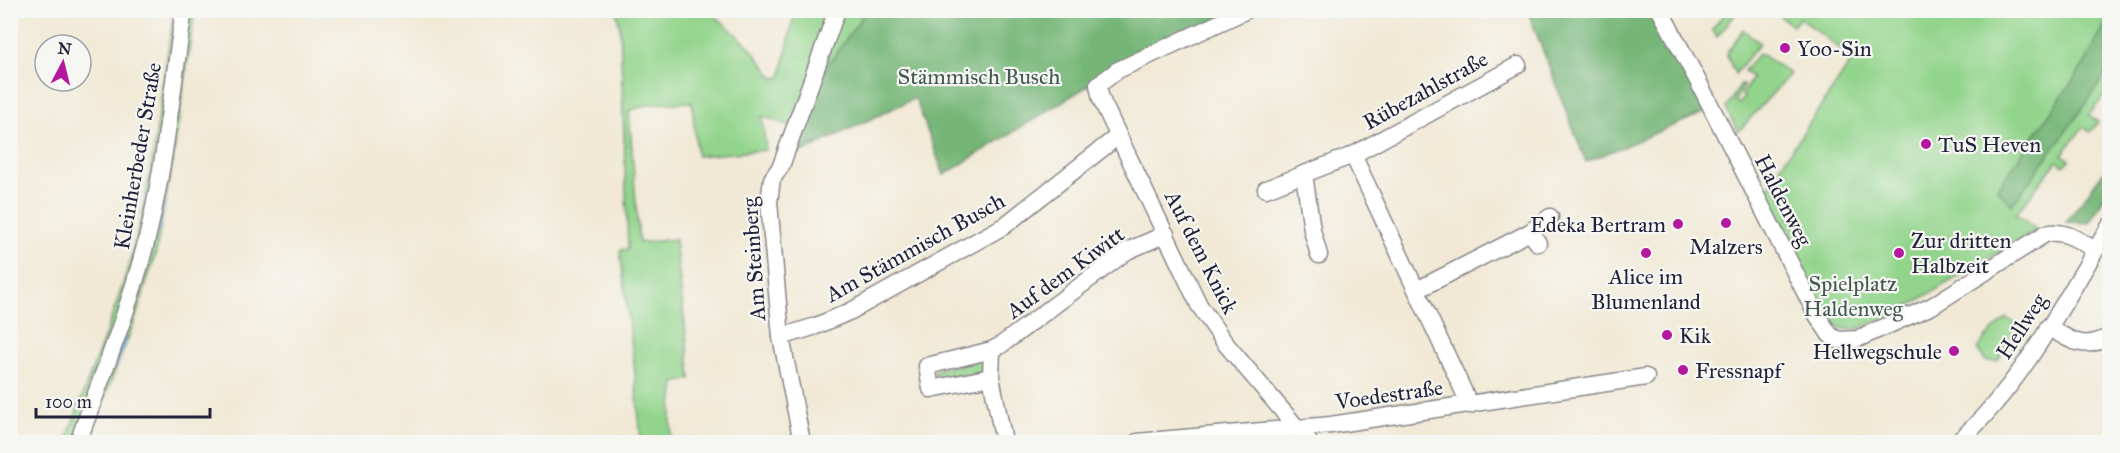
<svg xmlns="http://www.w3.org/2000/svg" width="2120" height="453" font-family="'IM FELL Great Primer',serif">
	<rect width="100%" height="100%" fill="#f6f6f2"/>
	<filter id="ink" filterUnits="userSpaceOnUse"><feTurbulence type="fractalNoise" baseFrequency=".0167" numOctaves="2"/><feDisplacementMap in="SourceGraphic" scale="12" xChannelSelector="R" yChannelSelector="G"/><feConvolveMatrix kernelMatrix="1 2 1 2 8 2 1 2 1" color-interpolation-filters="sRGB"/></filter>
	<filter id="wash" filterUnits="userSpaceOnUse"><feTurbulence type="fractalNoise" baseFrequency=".008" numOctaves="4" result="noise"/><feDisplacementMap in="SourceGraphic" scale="24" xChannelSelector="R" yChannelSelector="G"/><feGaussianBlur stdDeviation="1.35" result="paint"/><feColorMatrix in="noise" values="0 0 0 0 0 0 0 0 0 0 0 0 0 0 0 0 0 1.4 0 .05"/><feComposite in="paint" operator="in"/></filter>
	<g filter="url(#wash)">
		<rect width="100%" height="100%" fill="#f1e9d5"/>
		<g fill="#92d48b" stroke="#5a7b63" stroke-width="1.5">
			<polygon points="1728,10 1738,11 1717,37 1712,29"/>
			<path d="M 174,11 L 195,11 L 173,159 L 156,252 L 134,323 L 87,442 L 66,442 C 90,370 122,301 139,227 C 155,156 163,82 174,11 Z"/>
			<polygon points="616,11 710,11 749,46 774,78 781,77 795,11 866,11 819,79 799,129 762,116 766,150 697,156 692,102 650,104 629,111 639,243 675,239 691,379 675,383 671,416 671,442 641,442 634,363 620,250 628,249 620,27"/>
			<polygon points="1780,11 2109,11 2109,91 2108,91 2089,115 2098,122 2090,132 2083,127 2062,155 2069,160 2064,166 2057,161 2016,214 2037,230 1895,314 1866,326 1853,330 1840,328 1824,312 1765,194 1786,158 1853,59 1800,18 1793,26 1777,14"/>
			<polygon points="1743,30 1760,43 1735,74 1726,53"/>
			<polygon points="1759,53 1790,74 1738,132 1726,108 1741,84 1744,85 1735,101 1739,104 1744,97 1742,95 1752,78 1744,71"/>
			<polygon points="2007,318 2021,328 1997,361 1986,361 1977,349 1986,337"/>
			<polygon points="983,359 986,371 938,383 934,370"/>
		</g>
		<g fill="#75b677" stroke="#4c6c59" stroke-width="1.5">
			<polygon points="1531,10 1654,11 1706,112 1586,162 1528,12"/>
			<polygon points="866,11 1242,11 1112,71 944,175 915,98 789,158 818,79"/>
			<polygon points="2104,11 2109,11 2109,69 2086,104 2012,205 1997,189 2085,63 2107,21"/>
			<polygon points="2109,165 2109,190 2089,223 2066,222"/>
		</g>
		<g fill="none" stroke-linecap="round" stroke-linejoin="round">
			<g stroke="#65abdb" stroke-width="4">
				<polyline points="158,229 163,201"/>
				<polyline points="115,367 125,340"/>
			</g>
		</g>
	</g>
	<g filter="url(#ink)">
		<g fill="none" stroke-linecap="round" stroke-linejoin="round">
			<defs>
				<g id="minor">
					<polyline points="1247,10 1118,70 1098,85 1101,99 1199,305 1225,343 1309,442"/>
					<path d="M 1660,10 L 1699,83 L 1815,312 L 1830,335 L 1838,340 L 1857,339 L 1932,306 L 2045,234 C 2064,229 2078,240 2095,250"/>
					<polyline points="1304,174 1312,230 1319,255"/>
					<polyline points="1266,189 1353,155"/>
					<polyline points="1538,243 1530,232 1550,217"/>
					<polyline points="1417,290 1530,232"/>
					<path d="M 2048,327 C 2072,341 2084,351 2110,336"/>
					<polyline points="781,337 816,326 851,311 1004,226 1118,136"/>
					<polyline points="992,350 991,377 1004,442"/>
					<polyline points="991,377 931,389 927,366 992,350 1001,345 1127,251 1166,234"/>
					<polyline points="1470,405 1353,155 1518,65"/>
					<path d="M 78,442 C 104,371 133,300 150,226 C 166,156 173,82 184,10"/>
					<polyline points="802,442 781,337 769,202 772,179 781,166 837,10"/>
					<polyline points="1137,442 1331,425 1646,377"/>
					<path d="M 1958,442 C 2023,383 2065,300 2110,226"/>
				</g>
			</defs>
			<use href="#minor" stroke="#8a8688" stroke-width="19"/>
			<use href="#minor" stroke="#fff" stroke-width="16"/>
		</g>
	</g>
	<g fill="#b5179e" stroke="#f6f6f2" stroke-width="2">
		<circle cx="1785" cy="48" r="6"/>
		<circle cx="1926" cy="144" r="6"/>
		<circle cx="1726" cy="223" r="6"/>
		<circle cx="1678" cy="224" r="6"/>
		<circle cx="1646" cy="253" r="6"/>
		<circle cx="1899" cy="253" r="6"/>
		<circle cx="1667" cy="335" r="6"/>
		<circle cx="1954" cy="351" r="6"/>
		<circle cx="1683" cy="370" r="6"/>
	</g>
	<g text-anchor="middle" stroke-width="4.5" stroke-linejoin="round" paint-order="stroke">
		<g font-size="22" fill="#22223b" stroke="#f6f6f2" text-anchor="start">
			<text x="1797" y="56">Yoo-Sin</text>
			<text x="1938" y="152">TuS Heven</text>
			<text x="1666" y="232" text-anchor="end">Edeka Bertram</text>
			<text x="1911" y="248">Zur dritten<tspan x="1911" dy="25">Halbzeit</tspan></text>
			<text x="1726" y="254" text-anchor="middle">Malzers</text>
			<text x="1646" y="284" text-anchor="middle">Alice im<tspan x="1646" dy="25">Blumenland</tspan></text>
			<text x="1679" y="343">Kik</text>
			<text x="1942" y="359" text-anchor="end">Hellwegschule</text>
			<text x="1695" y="378">Fressnapf</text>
		</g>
		<g font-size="22" fill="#445753" stroke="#f6f6f2">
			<text x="979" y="84">Stämmisch Busch</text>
			<text x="1853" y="291">Spielplatz<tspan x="1853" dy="25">Haldenweg</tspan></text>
		</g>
		<g font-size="22" fill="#22223b" stroke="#f6f6f2">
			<text transform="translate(1425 90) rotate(-29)" y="8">Rübezahlstraße</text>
			<text transform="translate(137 156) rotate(-80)" y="8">Kleinherbeder Straße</text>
			<text transform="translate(1784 200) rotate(63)" y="8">Haldenweg</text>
			<text transform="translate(915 247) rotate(-29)" y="8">Am Stämmisch Busch</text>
			<text transform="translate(1202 252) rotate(63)" y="8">Auf dem Knick</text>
			<text transform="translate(753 259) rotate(-94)" y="8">Am Steinberg</text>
			<text transform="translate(1065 272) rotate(-36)" y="8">Auf dem Kiwitt</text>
			<text transform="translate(2021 326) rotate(-57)" y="8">Hellweg</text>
			<text transform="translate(1389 394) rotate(-8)" y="8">Voedestraße</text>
		</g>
	</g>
	<rect width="2120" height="453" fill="none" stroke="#f6f6f2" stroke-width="36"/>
	<g transform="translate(63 63) rotate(7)"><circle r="28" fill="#f6f6f2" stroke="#a1a1a9" stroke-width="1.5"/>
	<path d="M0-4.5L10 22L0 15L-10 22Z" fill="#b5179e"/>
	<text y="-9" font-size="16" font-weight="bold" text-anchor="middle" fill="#22223b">N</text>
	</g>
	<path d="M36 408v9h174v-9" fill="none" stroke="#22223b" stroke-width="3"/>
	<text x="45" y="408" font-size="18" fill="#22223b" stroke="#f6f6f2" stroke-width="4.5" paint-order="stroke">100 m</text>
</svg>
